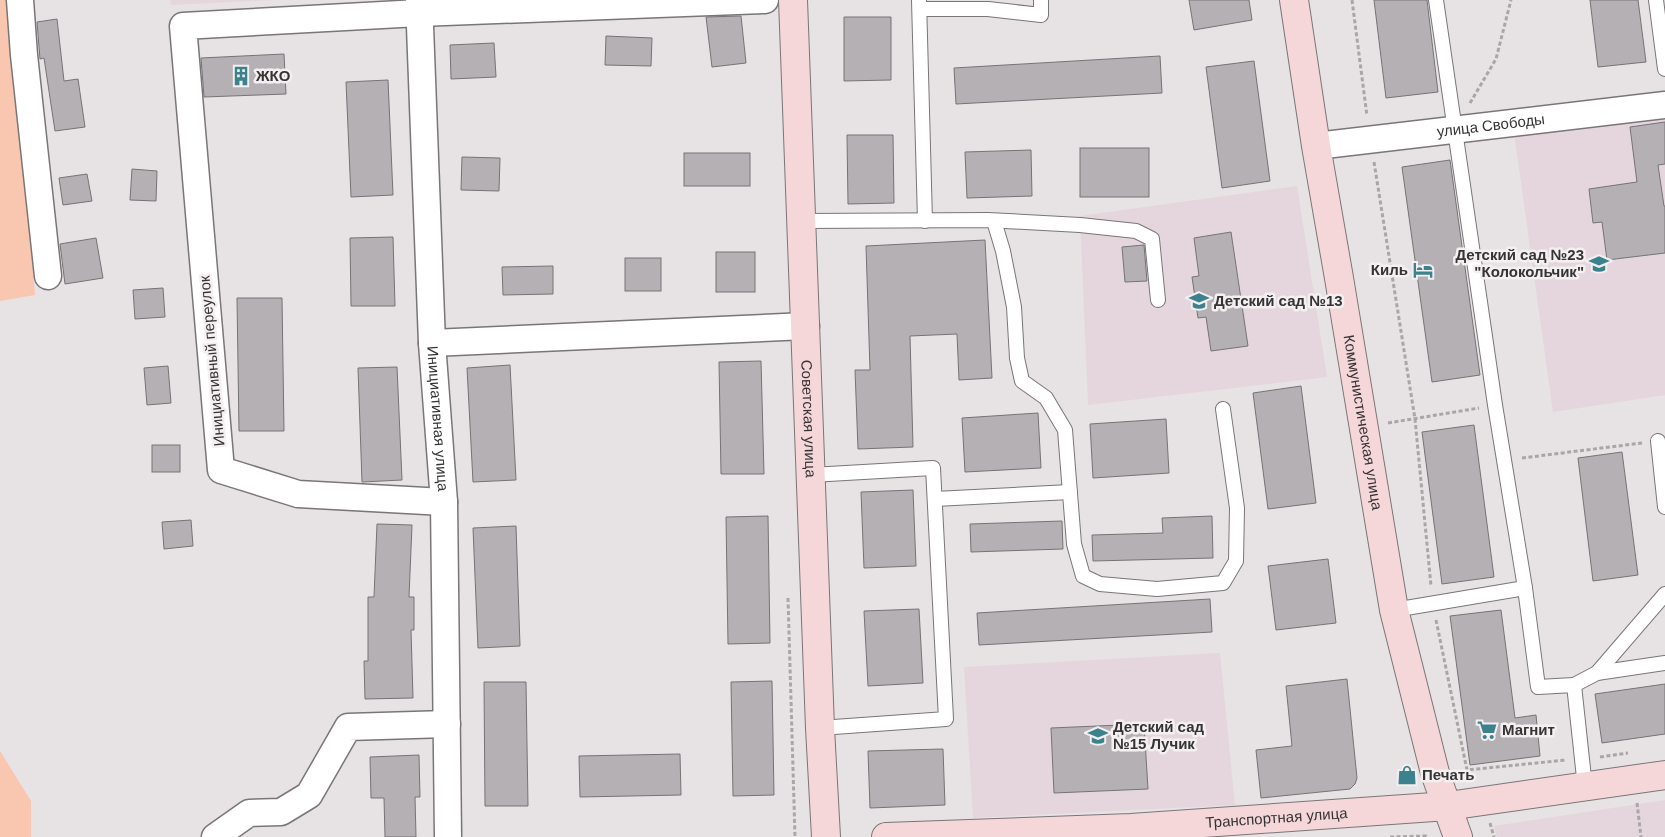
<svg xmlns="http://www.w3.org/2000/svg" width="1665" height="837" font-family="Helvetica,sans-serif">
	<rect width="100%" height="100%" fill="#e7e2e4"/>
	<g fill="#e4d6dc">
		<polygon points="170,0 274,0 171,5"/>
		<polygon points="1665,114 1665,395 1553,412 1514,133"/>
		<polygon points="1297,186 1327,377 1088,405 1080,216"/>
		<polygon points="1220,653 1235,805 973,818 964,667"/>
		<polygon points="1665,800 1665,837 1497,837 1494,826"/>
	</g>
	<g fill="#f9c6b0">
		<polygon points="0,0 7,0 27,195 35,295 0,301"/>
		<polygon points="0,751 31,801 31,837 0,837"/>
	</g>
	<g fill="#b4b0b4" stroke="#767377">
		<polygon points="1189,0 1249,0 1252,20 1194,30"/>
		<polygon points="1374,0 1427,0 1438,92 1386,98"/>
		<polygon points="1590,0 1638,0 1646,62 1598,67"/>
		<polygon points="741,16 746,63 712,67 706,17"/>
		<polygon points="844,17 891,17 891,80 844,81"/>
		<polygon points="57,19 64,81 78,79 85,127 55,131 44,58 40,59 37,22"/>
		<polygon points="606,36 652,38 651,66 605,65"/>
		<polygon points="494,43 496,77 451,79 450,45"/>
		<polygon points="284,54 286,94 204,97 201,58"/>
		<polygon points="1160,56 1162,93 956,104 954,68"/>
		<polygon points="1254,61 1270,181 1222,188 1206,67"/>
		<polygon points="388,80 393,195 351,197 346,82"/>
		<polygon points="1665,122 1665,164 1658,165 1664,206 1665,206 1665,253 1607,260 1602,222 1593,223 1589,189 1637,182 1630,127"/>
		<polygon points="847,135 893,135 894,203 848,204"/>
		<rect x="1080" y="148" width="69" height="49"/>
		<polygon points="1031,150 1032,196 967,198 965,152"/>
		<rect x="684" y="153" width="66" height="33"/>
		<polygon points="462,157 500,158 499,191 461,190"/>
		<polygon points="1450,160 1480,375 1432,382 1402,167"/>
		<polygon points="132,169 157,171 156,201 130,200"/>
		<polygon points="87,174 92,201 63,205 59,178"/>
		<polygon points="1231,232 1248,346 1211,351 1206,317 1198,318 1192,277 1199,276 1194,238"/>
		<polygon points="393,237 395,306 351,306 350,238"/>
		<polygon points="96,238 103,278 65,284 60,244"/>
		<polygon points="985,240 992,378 959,380 957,334 910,336 913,447 858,449 855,370 870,370 866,246"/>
		<polygon points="1144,245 1147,281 1125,282 1122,247"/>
		<rect x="716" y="252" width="39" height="40"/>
		<rect x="625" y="258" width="36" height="33"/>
		<polygon points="553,266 553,294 503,295 502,267"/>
		<polygon points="163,288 165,317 135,319 133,290"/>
		<polygon points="237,298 282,298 284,431 239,431"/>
		<polygon points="761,361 764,474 721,474 719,362"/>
		<polygon points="510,365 516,480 473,482 467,368"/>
		<polygon points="168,366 171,403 147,405 144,368"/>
		<polygon points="397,367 402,480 362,482 358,368"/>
		<polygon points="1301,386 1316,503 1268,509 1253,393"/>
		<polygon points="1038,413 1041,468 965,472 962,418"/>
		<polygon points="1166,419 1169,473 1093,478 1090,424"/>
		<polygon points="1474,425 1494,577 1442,584 1422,432"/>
		<rect x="152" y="445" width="28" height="27"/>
		<polygon points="1622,452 1638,575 1593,581 1578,458"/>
		<polygon points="913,490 916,566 864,568 861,492"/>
		<polygon points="768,516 770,643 728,644 726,517"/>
		<polygon points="1212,516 1213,558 1093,561 1092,535 1163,533 1162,518"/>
		<polygon points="191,520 193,546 164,549 162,522"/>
		<polygon points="1062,521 1063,549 971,552 970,524"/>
		<polygon points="377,524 412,525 409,597 414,597 414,630 411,630 413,698 365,699 364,661 368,661 368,597 374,597"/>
		<polygon points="516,526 520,646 478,648 473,528"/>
		<polygon points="1328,559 1336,623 1276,630 1268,566"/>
		<polygon points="1210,599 1212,632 979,645 977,613"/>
		<polygon points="919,609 923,683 868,686 864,611"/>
		<polygon points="1501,610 1515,718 1536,715 1540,756 1470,765 1450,616"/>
		<polygon points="1347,679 1357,778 1355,784 1350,789 1261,798 1256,750 1292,746 1286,686"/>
		<polygon points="772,681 774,795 733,796 731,682"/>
		<polygon points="484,682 526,682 528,806 485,806"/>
		<polygon points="1665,684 1665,734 1602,743 1595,694"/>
		<polygon points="1144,724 1148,789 1054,793 1051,728"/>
		<polygon points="943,749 945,805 870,808 868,751"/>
		<polygon points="680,754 681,795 580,797 579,756"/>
		<polygon points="419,755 420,797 415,797 416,837 385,837 384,798 371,798 370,757"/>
	</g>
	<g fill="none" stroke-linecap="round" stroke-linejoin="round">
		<defs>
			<g id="lane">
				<polyline points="919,0 925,221"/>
				<polyline points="1436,0 1495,405 1525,588 1538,687 1574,685 1585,787"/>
				<polyline points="1656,0 1665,69"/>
				<polyline points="920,9 988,9 1041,15 1041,0"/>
				<polyline points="802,221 988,220 1080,225 1136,231 1152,239 1158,300"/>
				<polyline points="994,221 1003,251 1014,307 1017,358 1022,381 1046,398 1065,430 1074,544 1083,576 1100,584 1157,589 1223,583 1236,561 1237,508 1223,409"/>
				<polyline points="1658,441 1665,507"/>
				<polyline points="811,475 933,468 946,719 820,728"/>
				<polyline points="935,499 1070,492"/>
				<polyline points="1394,610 1525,588"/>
				<polyline points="1597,673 1665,594"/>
				<polyline points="1574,685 1597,673 1665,663"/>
			</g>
			<g id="street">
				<polyline points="20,0 24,55 48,276"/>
				<path id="s1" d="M 419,0 L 432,343 L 444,502 L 448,837"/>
				<path id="s2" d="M 1316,146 L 1665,105"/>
				<polyline points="432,343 806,326"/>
				<polyline points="444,502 298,494 221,470 183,26 419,13 765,0"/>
				<polyline points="215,837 249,813 281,812 309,795 348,727 447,724"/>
			</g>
			<g id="secondary">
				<path id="s3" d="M 793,0 L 820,728 L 826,837"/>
				<path id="s4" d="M 1294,0 L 1316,146 L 1339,278 L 1394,610 L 1435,773 L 1458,837"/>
				<path id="s5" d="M 886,837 L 1131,828 L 1448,806 L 1665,775"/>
			</g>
		</defs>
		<use href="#lane" stroke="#7a7578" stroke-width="16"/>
		<use href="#street" stroke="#7a7578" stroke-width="29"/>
		<use href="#secondary" stroke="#7a7578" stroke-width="30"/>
		<g stroke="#aaa6a7" stroke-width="3" stroke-dasharray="4 2.5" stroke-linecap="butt">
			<polyline points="1352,0 1367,116"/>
			<polyline points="1470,103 1496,59 1511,0"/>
			<polyline points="1374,162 1415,419 1431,586"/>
			<polyline points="1388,423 1479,408"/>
			<polyline points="1522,458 1642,443"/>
			<polyline points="788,598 795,837"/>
			<polyline points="1436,620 1467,770 1566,760"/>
			<polyline points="1600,757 1628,753"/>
			<polyline points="1637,803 1641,837"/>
			<polyline points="1490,823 1494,837"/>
			<polyline points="1390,837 1426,836 1427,837"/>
		</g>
		<use href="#lane" stroke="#fff" stroke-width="14"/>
		<use href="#street" stroke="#fff" stroke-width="26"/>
		<use href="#secondary" stroke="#f5d7d9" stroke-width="28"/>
	</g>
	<defs>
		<symbol id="building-bare" viewBox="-9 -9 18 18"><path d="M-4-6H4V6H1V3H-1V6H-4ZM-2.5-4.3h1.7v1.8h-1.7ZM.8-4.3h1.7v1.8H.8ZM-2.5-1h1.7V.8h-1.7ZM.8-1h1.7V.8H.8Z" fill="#3c828d" stroke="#f4eff1" stroke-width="2.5" paint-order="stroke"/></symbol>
		<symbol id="school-bare" viewBox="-9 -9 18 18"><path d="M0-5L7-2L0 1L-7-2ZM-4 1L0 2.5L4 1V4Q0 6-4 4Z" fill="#3c828d" stroke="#f4eff1" stroke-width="2.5" paint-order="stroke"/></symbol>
		<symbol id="hotel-bare" viewBox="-9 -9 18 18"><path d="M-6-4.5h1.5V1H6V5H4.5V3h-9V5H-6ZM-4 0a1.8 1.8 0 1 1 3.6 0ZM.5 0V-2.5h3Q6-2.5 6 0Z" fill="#3c828d" stroke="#f4eff1" stroke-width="2.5" paint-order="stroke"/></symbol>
		<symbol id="supermarket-bare" viewBox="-9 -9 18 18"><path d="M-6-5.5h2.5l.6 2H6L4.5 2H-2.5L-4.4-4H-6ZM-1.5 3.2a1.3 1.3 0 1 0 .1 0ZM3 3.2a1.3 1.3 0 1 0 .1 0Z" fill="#3c828d" stroke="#f4eff1" stroke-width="2.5" paint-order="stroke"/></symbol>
		<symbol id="shop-bare" viewBox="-9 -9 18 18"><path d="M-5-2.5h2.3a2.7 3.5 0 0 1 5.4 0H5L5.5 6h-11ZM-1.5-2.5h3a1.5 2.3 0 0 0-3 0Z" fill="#3c828d" stroke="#f4eff1" stroke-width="2.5" paint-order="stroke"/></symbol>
	</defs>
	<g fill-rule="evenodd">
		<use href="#building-bare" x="227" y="62" width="28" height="28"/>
		<use href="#school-bare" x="1585" y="250" width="28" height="28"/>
		<use href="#hotel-bare" x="1409" y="256" width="28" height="28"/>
		<use href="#school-bare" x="1185" y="287" width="28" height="28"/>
		<use href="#supermarket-bare" x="1473" y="716" width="28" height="28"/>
		<use href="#school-bare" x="1084" y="722" width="28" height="28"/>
		<use href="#shop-bare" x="1393" y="761" width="28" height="28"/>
	</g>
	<g text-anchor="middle" stroke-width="5" stroke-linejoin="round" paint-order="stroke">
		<g font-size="15" font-weight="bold" fill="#353334" stroke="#f4eff1" text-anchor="start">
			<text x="256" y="81">ЖКО</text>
			<text x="1584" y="260" text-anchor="end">Детский сад №23<tspan x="1584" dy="17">"Колокольчик"</tspan></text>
			<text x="1408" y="275" text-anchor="end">Киль</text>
			<text x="1214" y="306">Детский сад №13</text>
			<text x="1113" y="732">Детский сад<tspan x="1113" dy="17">№15 Лучик</tspan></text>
			<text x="1502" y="735">Магнит</text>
			<text x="1422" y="780">Печать</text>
		</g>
		<g font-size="15" fill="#353334" stroke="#f4eff1">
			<text dy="5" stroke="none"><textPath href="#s2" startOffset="176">улица Свободы</textPath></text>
			<text transform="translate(212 361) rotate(-95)" y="5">Инициативный переулок</text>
			<text dy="5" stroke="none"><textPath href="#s1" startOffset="419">Инициативная улица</textPath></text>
			<text dy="5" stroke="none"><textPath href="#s3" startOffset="419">Советская улица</textPath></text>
			<text dy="5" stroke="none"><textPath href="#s4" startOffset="428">Коммунистическая улица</textPath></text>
			<text dy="5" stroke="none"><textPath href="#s5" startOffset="391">Транспортная улица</textPath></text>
		</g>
	</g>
</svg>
